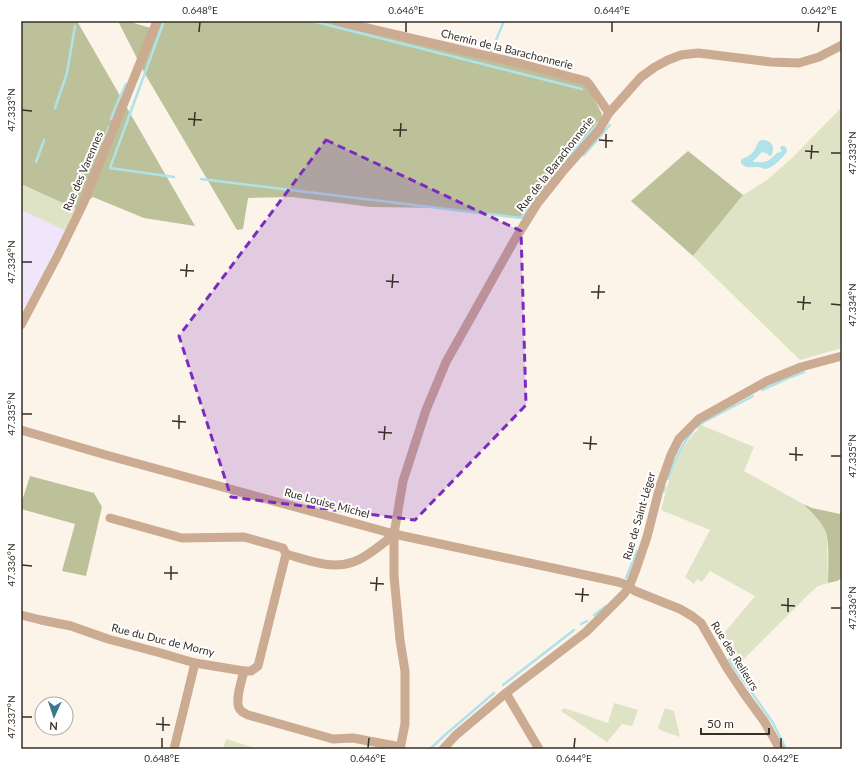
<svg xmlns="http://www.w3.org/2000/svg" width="863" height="770" font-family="Lato,sans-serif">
	<rect width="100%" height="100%" fill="#fcf3e9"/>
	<polygon fill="#efe6fb" points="21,184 76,209 21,316"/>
	<g fill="#dfe3c5">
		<polygon points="842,107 842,348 800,360 693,256 743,195 767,180 790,160"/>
		<polygon points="21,184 76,209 65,230 21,210"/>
		<path d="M 701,425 L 754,447 L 744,471 L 803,504 L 819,521 L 826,531 L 827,541 L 828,583 L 818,586 L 811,592 L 735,668 L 730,661 L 721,637 L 755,596 L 710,571 L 702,582 L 697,579 L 694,584 L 685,577 L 710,530 L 661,510 C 666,490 672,467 682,450 C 687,441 695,433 701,425 Z"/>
		<polygon points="614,703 638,710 632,726 622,724 607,742 561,711 564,708 608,723"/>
		<polygon points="665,708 674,711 680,737 660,730 658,728"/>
		<polygon points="226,739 258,749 223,749"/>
	</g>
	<g fill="#bcc19a">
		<polygon points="21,21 77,21 195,226 144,218 93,197 76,209 21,184"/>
		<polygon points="118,21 127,21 154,29 157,21 334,21 586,83 602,114 599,130 528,219 444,208 371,207 292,197 248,198 243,229 237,230 145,74"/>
		<polygon points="688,151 743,195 693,256 631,201"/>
		<polygon points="30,476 94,493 102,507 86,576 62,571 75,524 21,509 21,504"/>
		<path d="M 842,500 L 842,578 L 837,581 L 828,583 C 828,571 830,540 825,530 C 820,520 811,512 803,504 L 812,508 L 840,514 Z"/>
	</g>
	<path fill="#afe3e9" d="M 761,140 C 772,140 775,146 772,155 L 769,156 L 768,154 L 762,152 L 753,161 L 754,162 C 767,163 767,162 777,153 L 780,152 L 782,151 L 780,148 L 781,146 L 784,146 L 786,147 L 787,151 C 784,157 772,169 765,169 C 763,169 761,167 758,167 C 751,167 746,169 741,163 L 741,160 C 745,157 750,156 753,152 C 757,148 756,143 761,140 Z"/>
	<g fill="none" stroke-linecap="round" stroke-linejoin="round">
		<g stroke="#afe3e9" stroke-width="2.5">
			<polyline points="164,21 110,168 174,177"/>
			<polyline points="312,21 582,89"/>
			<polyline points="491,52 504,21"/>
			<polyline points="55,108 67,73 75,26"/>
			<polyline points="111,119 115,108 126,84"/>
			<polyline points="104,140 109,127"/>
			<polyline points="584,155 610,125"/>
			<polyline points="36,162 44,140"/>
			<polyline points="201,179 521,218 542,186"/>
			<polyline points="547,181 598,123"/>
			<polyline points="762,390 788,378 804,372"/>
			<polyline points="697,427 702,423 753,396"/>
			<path d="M 668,479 C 674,462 681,446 692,432"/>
			<polyline points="664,491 665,487"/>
			<polyline points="626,578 637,551"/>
			<polyline points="594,615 606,606"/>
			<polyline points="581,624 587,621"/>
			<polyline points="729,660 773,723 786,749"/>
			<polyline points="503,685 574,630"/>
			<polyline points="430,749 445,735 494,693"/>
		</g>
		<g stroke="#ccab93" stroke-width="9">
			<polyline points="337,21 522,64 586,81 589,84 609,113"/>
			<polyline points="21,325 58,255 83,204 157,21"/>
			<polyline points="21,430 106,455 394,534 618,582 624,584 635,591 680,609 692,616 701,623 727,668 745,695 764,721 780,749"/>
			<polyline points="110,518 182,538 244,537 283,548 286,554"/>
			<path d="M 21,615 L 41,620 L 71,626 L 108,639 L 157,652 L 195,663 L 244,671 L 251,671 L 258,666 L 286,554 C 308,560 331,570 353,562 C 366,558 379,546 390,538 L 394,534"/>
			<path d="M 244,671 C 242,679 235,700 239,708 C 241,712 244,713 248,715 L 333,739 L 353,738 L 401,747"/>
			<polyline points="506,693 539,749"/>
			<polyline points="174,749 195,663"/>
			<polyline points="400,749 405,724 405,671 400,640 394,576 394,534 403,481 426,410 446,362 514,241 537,204 564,170 599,130 609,113 641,77 655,67 668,60 681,55 698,53 771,62 799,63 819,57 842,45"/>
			<polyline points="443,749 456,735 506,693 586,632 624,594 629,587 636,569 647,537 660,486 671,455 679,439 699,419 767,381 801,367 842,356"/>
		</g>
	</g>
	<path fill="#7b2cbf" fill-opacity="0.2" stroke="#7b2cbf" stroke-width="3" stroke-dasharray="8 5" stroke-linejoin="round" d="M 326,140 L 521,231 L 526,405 L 415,520 L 231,497 L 179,336 Z"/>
	<path fill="none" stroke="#372e25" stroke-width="1.5" d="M 199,32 L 200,22M 406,32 L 406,22M 612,32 L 612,22M 818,32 L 819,22M 22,110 L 32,111M 188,119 L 202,120M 194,126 L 195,112M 393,130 L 407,130M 400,137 L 401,123M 599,140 L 613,141M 606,148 L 606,134M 805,151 L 819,152M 831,153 L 841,153M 811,159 L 812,145M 22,262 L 32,262M 180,270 L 194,271M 186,277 L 187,264M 386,281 L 399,282M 392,288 L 393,274M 591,292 L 605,292M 598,299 L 599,285M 797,302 L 811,303M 831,304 L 841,305M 803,310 L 804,296M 22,414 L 32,414M 172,421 L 186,422M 179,429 L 179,415M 378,432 L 392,433M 384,440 L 385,426M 583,443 L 597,444M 590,450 L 591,436M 789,454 L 803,455M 831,456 L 841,456M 796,461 L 796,447M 22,565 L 32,566M 164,573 L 178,573M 171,580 L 171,566M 370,583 L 384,584M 376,591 L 377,577M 575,594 L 589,595M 582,602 L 583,588M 781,605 L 795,606M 831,608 L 841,608M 788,612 L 788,598M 22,717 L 32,717M 156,724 L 170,725M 163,731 L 163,717M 162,748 L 162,738M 368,748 L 369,738M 574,748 L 575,738M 781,748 L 781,738"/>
	<g text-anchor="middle" stroke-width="4" stroke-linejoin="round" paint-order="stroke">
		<g font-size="11" fill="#372e25" stroke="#fff">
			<text transform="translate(507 49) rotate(14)" y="4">Chemin de la Barachonnerie</text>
			<text transform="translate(555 164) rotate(-52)" y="4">Rue de la Barachonnerie</text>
			<text transform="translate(83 171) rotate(-67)" y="4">Rue des Varennes</text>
			<text transform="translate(327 503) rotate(15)" y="4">Rue Louise Michel</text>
			<text transform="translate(639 516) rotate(-74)" y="4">Rue de Saint-Léger</text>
			<text transform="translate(163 640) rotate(14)" y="4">Rue du Duc de Morny</text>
			<text transform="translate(735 656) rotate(58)" y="4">Rue des Relieurs</text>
		</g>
	</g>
	<rect width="863" height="770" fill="none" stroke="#ffffff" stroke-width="44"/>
	<g transform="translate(54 716) rotate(183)"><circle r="19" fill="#ffffff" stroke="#afaba8"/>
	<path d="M0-3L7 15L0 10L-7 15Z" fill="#3b778e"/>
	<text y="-6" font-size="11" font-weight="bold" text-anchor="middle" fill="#372e25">N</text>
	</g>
	<path d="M701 728v6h68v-6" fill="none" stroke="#372e25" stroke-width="2"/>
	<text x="707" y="728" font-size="12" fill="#372e25" stroke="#ffffff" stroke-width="3" paint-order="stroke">50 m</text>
	<rect x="22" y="22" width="819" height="726" fill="none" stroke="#372e25" stroke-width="1.5"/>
	<g font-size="10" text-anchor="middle" fill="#372e25">
		<text x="200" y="14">0.648°E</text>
		<text x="406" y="14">0.646°E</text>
		<text x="612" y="14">0.644°E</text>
		<text x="819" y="14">0.642°E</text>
		<text transform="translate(11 110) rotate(-90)" y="4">47.333°N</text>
		<text transform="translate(852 153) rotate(-90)" y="4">47.333°N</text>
		<text transform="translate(11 262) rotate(-90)" y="4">47.334°N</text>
		<text transform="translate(852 305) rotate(-90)" y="4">47.334°N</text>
		<text transform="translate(11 414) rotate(-90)" y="4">47.335°N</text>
		<text transform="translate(852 456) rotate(-90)" y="4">47.335°N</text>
		<text transform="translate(11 565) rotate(-90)" y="4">47.336°N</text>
		<text transform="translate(852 608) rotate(-90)" y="4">47.336°N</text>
		<text transform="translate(11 717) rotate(-90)" y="4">47.337°N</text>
		<text x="162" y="762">0.648°E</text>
		<text x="368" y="762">0.646°E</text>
		<text x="574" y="762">0.644°E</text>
		<text x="781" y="762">0.642°E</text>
	</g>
</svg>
